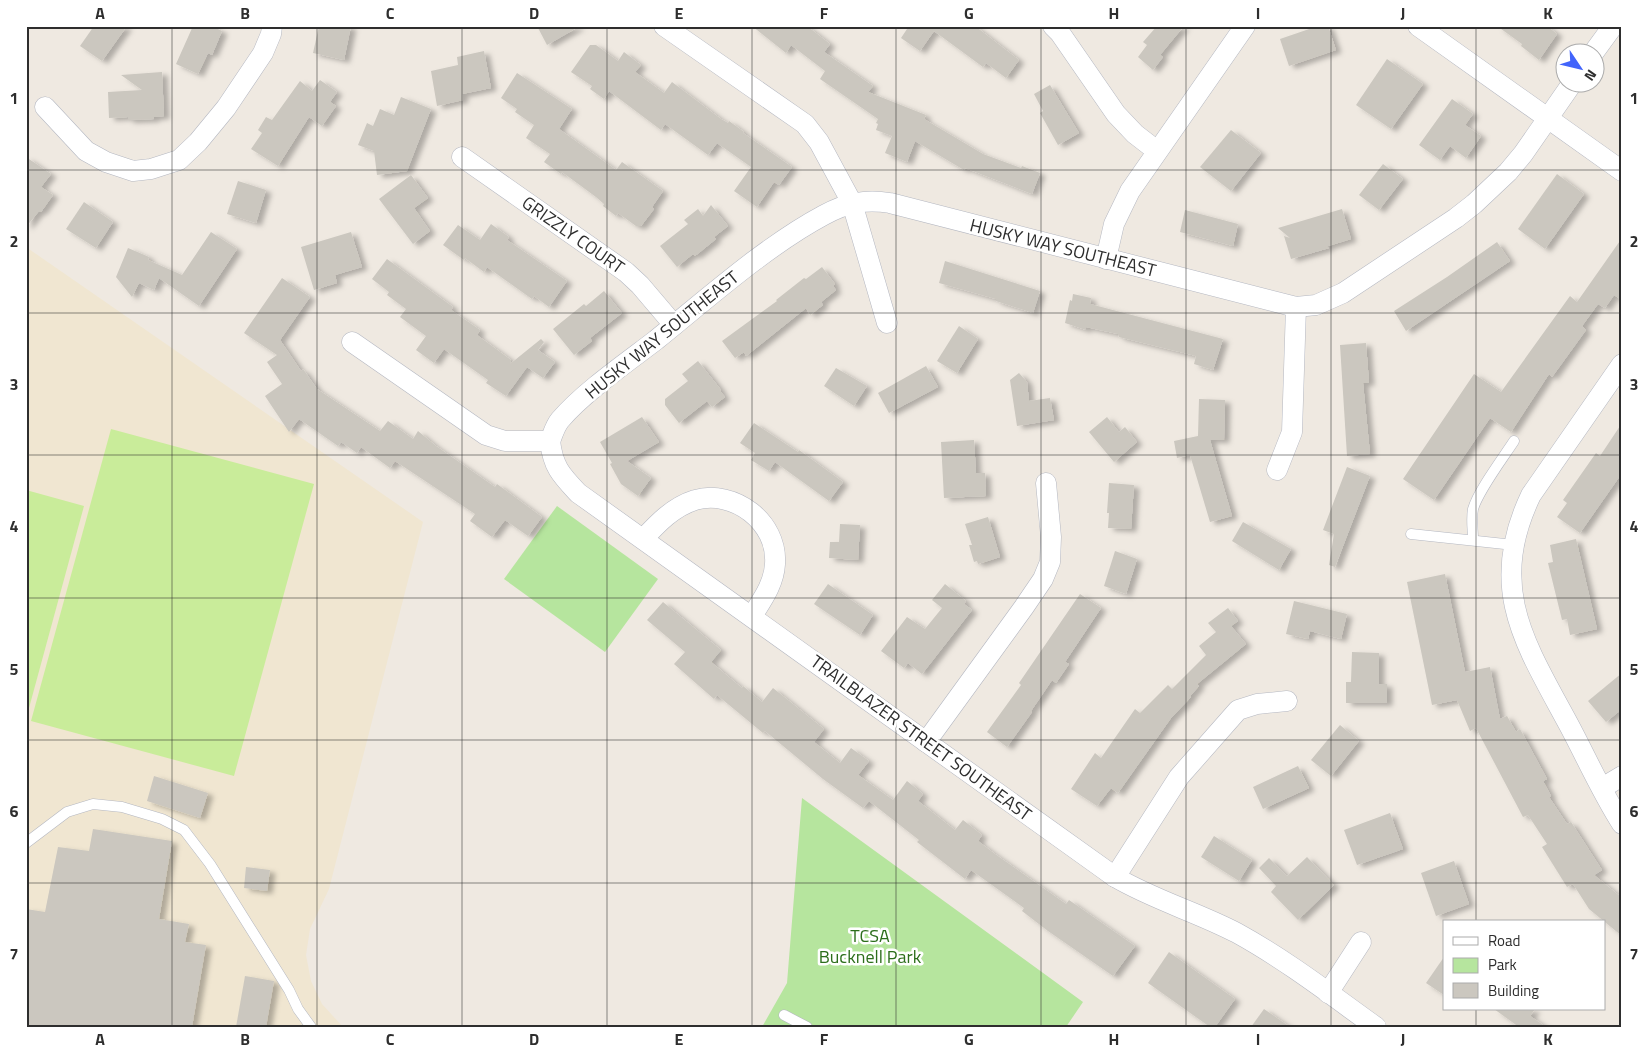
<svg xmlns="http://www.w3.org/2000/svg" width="1648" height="1053" font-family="'Titillium Web',sans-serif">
	<defs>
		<filter id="shadow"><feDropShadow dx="5.5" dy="3" stdDeviation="2.5" flood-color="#0004"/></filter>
	</defs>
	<rect width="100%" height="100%" fill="#efe9e1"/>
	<polygon fill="#f0e6d1" points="26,247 423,522 329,889 310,929 306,955 311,981 322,1004 343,1027 26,1027"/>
	<g fill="#b6e59e">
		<polygon points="557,506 658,579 605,652 504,579"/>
		<polygon points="802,798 1083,1002 1066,1027 762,1027 787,983"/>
	</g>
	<g fill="#c9ec9a">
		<polygon points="111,429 314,484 234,776 31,721"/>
		<polygon points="26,490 84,506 26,719"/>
	</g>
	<g fill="#cbc7bf" filter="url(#shadow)">
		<polygon points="94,26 127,26 102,61 80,46"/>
		<polygon points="193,26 211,26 222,31 212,55 208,53 198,74 176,64"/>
		<polygon points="319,26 351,26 344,60 313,53"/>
		<polygon points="537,26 580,26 547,45"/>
		<polygon points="752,26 807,26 830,44 824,52 873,86 868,92 926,115 924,119 983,154 1021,168 1022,166 1040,173 1032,194 965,168 964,170 915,141 907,162 885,153 892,136 876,130 878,124 876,123 878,119 820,79 825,71 791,45 786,53"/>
		<polygon points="909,26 975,26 1019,60 1006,78 986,63 983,67 934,31 920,51 901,38"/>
		<polygon points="1157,26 1184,26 1160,55 1163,57 1153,70 1138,57 1147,45 1143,42"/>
		<polygon points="1318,26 1328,26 1336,50 1289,66 1280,39"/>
		<polygon points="1497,26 1547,26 1557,34 1539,60 1521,46 1522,44"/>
		<polygon points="590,45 596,45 618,61 624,52 641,65 635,72 664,93 672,82 721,119 728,123 729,121 744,132 743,133 792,167 779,185 774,182 757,207 734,191 751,167 717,143 708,155 665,124 661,130 609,91 604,99 590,89 592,86 571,72"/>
		<polygon points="484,51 491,88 462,94 463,100 437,106 431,71 458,65 457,57"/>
		<polygon points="1387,59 1423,84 1391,129 1356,105"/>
		<polygon points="162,72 164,116 154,117 154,119 128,120 128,117 109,118 108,92 142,90 121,75"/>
		<polygon points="517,73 572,109 559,129 616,170 622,162 663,191 652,207 654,209 641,226 636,226 618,213 616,216 603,206 604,204 596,197 562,172 561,174 544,162 550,154 526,138 534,125 515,112 517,109 501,98"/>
		<polygon points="320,80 337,92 330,102 336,106 322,126 309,117 278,166 251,149 262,133 258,130 266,117 272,120 300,81 312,91"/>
		<polygon points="1050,85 1079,133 1058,145 1040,113 1043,111 1034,94"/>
		<polygon points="401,97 431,109 407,171 377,175 374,151 358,145 367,123 373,126 380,109 394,115"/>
		<polygon points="1452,99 1473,114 1465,125 1481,136 1466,158 1450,146 1440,160 1419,145"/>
		<polygon points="1231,130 1261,153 1231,191 1200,167"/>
		<polygon points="26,157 51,174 41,187 53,195 41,212 39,211 26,227"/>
		<polygon points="1383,164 1403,179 1379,210 1359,195"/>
		<polygon points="1557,174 1584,194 1545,249 1518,229"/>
		<polygon points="411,175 428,198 414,208 430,231 413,244 379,199"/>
		<polygon points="238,181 266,190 256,223 227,214"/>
		<polygon points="84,202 113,222 96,248 66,229"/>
		<polygon points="711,205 728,226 714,237 716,239 695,256 693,254 677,267 660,246 688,224 684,220 698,209 703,216"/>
		<polygon points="1342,209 1351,239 1325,247 1329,248 1291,259 1284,236 1290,238 1278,228"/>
		<polygon points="1185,210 1238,224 1233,246 1180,232"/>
		<polygon points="491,224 509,237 507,240 567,281 549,307 534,296 532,299 487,267 484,272 465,258 464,260 443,245 458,225 480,240"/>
		<polygon points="211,232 237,249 199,306 159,278 154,290 139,283 132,297 116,277 128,248 149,257 148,260 182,275"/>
		<polygon points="351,232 362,267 335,275 337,283 314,290 301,247"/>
		<polygon points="1622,238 1622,300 1614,295 1605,308 1598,304 1582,326 1586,330 1552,377 1549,374 1511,432 1490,418 1434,500 1403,479 1474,374 1501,392 1570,296 1577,302"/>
		<polygon points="1497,242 1510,261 1406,331 1394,311 1447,277"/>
		<polygon points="387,259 453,307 451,310 480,330 477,335 511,360 510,364 541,339 544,342 538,350 555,362 543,378 527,367 506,396 486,383 488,380 444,349 434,363 416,350 426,336 400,317 406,309 387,295 389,292 372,279"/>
		<polygon points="945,261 1040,291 1033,313 996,301 996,299 939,283"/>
		<polygon points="822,267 835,284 833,286 836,290 821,302 823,305 810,315 806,308 746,356 744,352 735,358 722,341 777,301 776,300 804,278 806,279"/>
		<polygon points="282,278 310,297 280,340 301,371 303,369 317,389 380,431 388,421 413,439 418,431 436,446 495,487 497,484 542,517 528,536 505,520 492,537 470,521 475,514 395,461 390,468 361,447 357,453 341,442 338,446 299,419 289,432 265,396 282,384 267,362 277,355 244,333"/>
		<polygon points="604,291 622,313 590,338 592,341 574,355 553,329 584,304 586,306"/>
		<polygon points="1073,294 1091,298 1090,304 1223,339 1213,370 1194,364 1196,356 1119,337 1118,334 1086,327 1086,330 1065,323 1070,300 1072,301"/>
		<polygon points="959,326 978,339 957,373 937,361"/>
		<polygon points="1366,343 1369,383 1363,383 1370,454 1347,456 1340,345"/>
		<polygon points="698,361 721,390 720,391 725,397 712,407 707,401 679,423 665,405 665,399 688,381 682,374"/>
		<polygon points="926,366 938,387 889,413 878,393"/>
		<polygon points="836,368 867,386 854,406 824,386"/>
		<polygon points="1019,373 1027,382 1029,401 1050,398 1054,420 1017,426 1010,380"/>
		<polygon points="1199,399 1225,400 1224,440 1210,440 1232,516 1210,522 1190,455 1177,458 1174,441 1198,436"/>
		<polygon points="642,417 659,442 627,461 651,478 638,496 621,484 610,464 612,463 600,442"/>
		<polygon points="1107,417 1119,432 1125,427 1137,442 1114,462 1089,432"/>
		<polygon points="754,423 798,452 799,450 843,482 829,501 775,462 769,471 751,460 755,453 740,443"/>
		<polygon points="1622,423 1622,473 1580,533 1557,517 1567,503 1563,500 1596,453 1600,456"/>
		<polygon points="974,440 976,473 985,473 986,496 944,498 941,442"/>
		<polygon points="1347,467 1370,476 1335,567 1329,565 1334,534 1323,530"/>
		<polygon points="1109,483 1134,485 1131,529 1108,528 1109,513 1107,513"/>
		<polygon points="988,517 1000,557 978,564 977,561 974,562 969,545 972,545 965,524"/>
		<polygon points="1243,522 1291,549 1279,570 1232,541"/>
		<polygon points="840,524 860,525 858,560 829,558 830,542 839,542"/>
		<polygon points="1576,539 1597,629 1570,635 1567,619 1562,620 1548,563 1553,562 1550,545"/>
		<polygon points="1115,551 1137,559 1126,594 1104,586"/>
		<polygon points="1445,574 1465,672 1490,667 1500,719 1507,716 1516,732 1520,729 1547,779 1543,781 1551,796 1549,797 1567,824 1571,822 1602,870 1594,875 1622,898 1622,936 1589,909 1573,884 1567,887 1542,847 1547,844 1528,815 1523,817 1476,728 1470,731 1457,700 1432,705 1407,582"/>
		<polygon points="828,584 873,615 860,635 814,604"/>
		<polygon points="945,584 966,601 964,604 972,610 922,674 908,663 904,668 881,651 907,617 925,629 942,608 932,600"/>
		<polygon points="1080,594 1101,608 1065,662 1069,664 1056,683 1052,680 1031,711 1032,712 1007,747 987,732 1021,685 1019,683"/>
		<polygon points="1294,601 1347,614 1341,639 1310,631 1308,639 1286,634"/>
		<polygon points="663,602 721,650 711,662 742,688 743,686 762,702 773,688 824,729 814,742 840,763 851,748 869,761 858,775 893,800 907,781 923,794 918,801 955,830 963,820 982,835 978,841 995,854 1066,904 1069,900 1135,946 1113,976 1048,931 1022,911 1024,908 971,870 965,879 917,842 919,840 869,801 863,808 823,779 765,731 763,733 717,695 714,699 674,664 685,652 647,620"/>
		<polygon points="1228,608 1238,621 1231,626 1246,644 1197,684 1199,686 1190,696 1191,697 1171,718 1118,793 1111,788 1097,806 1071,789 1095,753 1101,758 1135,709 1140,713 1168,685 1172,689 1206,655 1199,646 1216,632 1208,623"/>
		<polygon points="1352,652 1379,653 1379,684 1387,684 1387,703 1346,703 1346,682 1351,682"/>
		<polygon points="1622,673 1622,709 1606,722 1588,701"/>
		<polygon points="1340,725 1359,741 1331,776 1311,760"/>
		<polygon points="1298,766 1309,788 1263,809 1253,787"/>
		<polygon points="154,776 208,793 200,818 147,801"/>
		<polygon points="1390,813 1403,849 1357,865 1344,830"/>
		<polygon points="93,829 172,841 159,919 189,924 185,942 206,945 192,1027 26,1027 26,909 45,912 58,847 89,851"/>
		<polygon points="1214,836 1252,860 1239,881 1201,857"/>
		<polygon points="1307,857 1334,885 1298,920 1271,892 1276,886 1259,868 1269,858 1287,876"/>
		<polygon points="1454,861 1469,904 1436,916 1421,873"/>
		<polygon points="246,867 270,870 267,891 244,888"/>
		<polygon points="1169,952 1235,999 1215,1027 1210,1027 1148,983"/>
		<polygon points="1444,957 1444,995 1426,983"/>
		<polygon points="245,976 274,981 266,1027 236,1027"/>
		<polygon points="1264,1009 1290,1027 1251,1027"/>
		<polygon points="1494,1009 1535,1009 1530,1016 1546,1027 1519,1027"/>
	</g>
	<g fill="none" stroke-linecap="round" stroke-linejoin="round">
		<defs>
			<g id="service">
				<polyline points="1411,534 1514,545"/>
				<path d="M 1473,540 C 1473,530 1471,519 1473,509 C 1478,491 1503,458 1514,441"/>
				<polyline points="26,843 67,812 93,804 122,807 162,819 184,830 210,864 289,990 298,1009 311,1027"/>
				<polyline points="784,1015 807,1027"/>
			</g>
			<g id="minor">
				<polyline points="664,26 805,124 819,142 852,203 887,323"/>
				<polyline points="1053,26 1060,33 1116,114 1135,134 1157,151"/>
				<polyline points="1418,26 1622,171"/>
				<polyline points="1594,52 1613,26"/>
				<polyline points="45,107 86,151 106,162 133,171 151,169 179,160 198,142 226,108 263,53 271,34 272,26"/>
				<polyline points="462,157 626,272 640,285 674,325"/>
				<polyline points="1106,259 1114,224 1130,191 1245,26"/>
				<polyline points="352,342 486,435 505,441 550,441"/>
				<path d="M 1622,364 L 1531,495 C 1486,589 1526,645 1570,727 C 1587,759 1602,793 1622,824"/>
				<path d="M 550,441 C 553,434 555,426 560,420 C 584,392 626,363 656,340 C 708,298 766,246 824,215 C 846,203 865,199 890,203 L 1296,307 L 1316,305 L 1343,293 L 1456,218 L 1474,204 L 1508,172 L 1523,154 L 1573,82"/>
				<path d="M 550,441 C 553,467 561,475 578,493 L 1115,877 C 1154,900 1197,912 1237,933 C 1286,960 1330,994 1376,1027"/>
				<polyline points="1277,470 1292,432 1296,307"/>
				<path d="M 643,539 C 658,523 673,507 695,500 C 734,489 778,522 775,564 C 774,584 762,600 752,616"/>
				<polyline points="926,742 1024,607 1043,579 1050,562 1051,537 1046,483"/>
				<polyline points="1602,788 1622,776"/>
				<polyline points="1115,877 1179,777 1238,710 1257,704 1287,701"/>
				<polyline points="1328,993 1361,942"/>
			</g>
		</defs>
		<use href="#service" stroke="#b4b7c1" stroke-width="11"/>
		<use href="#minor" stroke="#b4b7c1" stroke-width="21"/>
		<use href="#service" stroke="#fff" stroke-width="10"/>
		<use href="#minor" stroke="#fff" stroke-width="20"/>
	</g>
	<path fill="none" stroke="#2e2e2e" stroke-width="1" stroke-opacity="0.55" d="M 172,26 L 172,1027M 317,26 L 317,1027M 462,26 L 462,1027M 607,26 L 607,1027M 752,26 L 752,1027M 896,26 L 896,1027M 1041,26 L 1041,1027M 1186,26 L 1186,1027M 1331,26 L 1331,1027M 1476,26 L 1476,922M 26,170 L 1622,170M 26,313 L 1622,313M 26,455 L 1622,455M 26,598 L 1622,598M 26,740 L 1622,740M 26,883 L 1622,883M 1476,1009 L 1476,1027"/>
	<g text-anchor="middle" stroke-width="5" stroke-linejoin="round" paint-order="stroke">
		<g font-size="18" fill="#2e2e2e" stroke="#fff">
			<text transform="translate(573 235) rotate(35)" y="6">GRIZZLY COURT</text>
			<text transform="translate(1063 248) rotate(14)" y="6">HUSKY WAY SOUTHEAST</text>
			<text transform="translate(662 335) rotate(-39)" y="6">HUSKY WAY SOUTHEAST</text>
			<text transform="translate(921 738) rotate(36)" y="6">TRAILBLAZER STREET SOUTHEAST</text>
		</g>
		<g font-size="18" fill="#2c6e1b" stroke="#fff">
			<text x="870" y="942">TCSA<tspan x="870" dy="21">Bucknell Park</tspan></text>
		</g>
	</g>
	<rect width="1648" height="1053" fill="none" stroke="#ffffff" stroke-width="55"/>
	<rect x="1443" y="920" width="162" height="90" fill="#ffffff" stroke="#ababab"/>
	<rect x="1453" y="937" width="25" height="8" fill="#ffffff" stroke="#ababab"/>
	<text x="1488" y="946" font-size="15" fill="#2e2e2e">Road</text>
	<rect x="1453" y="958" width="25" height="15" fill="#b6e59e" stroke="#ababab"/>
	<text x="1488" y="970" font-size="15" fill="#2e2e2e">Park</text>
	<rect x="1453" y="983" width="25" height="15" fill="#cbc7bf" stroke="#ababab"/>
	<text x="1488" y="996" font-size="15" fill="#2e2e2e">Building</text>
	<g transform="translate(1580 68) rotate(125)"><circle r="24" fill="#ffffff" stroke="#ababab"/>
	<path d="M0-4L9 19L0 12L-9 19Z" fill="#4264fb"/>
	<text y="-8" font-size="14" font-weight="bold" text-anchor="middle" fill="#2e2e2e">N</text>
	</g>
	<rect x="28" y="28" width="1592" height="998" fill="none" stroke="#2e2e2e" stroke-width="2"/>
	<g font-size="16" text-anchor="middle" font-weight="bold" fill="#2e2e2e">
		<text x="100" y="19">A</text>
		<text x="245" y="19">B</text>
		<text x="390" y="19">C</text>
		<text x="534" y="19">D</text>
		<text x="679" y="19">E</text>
		<text x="824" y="19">F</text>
		<text x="969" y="19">G</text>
		<text x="1114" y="19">H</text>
		<text x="1258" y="19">I</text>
		<text x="1403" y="19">J</text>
		<text x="1548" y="19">K</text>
		<text x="14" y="104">1</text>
		<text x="1634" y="104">1</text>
		<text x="14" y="247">2</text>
		<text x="1634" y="247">2</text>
		<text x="14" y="390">3</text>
		<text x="1634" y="390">3</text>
		<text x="14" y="532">4</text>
		<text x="1634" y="532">4</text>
		<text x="14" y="675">5</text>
		<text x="1634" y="675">5</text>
		<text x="14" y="817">6</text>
		<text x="1634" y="817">6</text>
		<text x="14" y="960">7</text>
		<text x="1634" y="960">7</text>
		<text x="100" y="1045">A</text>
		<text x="245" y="1045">B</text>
		<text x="390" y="1045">C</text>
		<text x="534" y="1045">D</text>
		<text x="679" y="1045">E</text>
		<text x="824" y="1045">F</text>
		<text x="969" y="1045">G</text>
		<text x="1114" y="1045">H</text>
		<text x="1258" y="1045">I</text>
		<text x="1403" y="1045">J</text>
		<text x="1548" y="1045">K</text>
	</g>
</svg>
